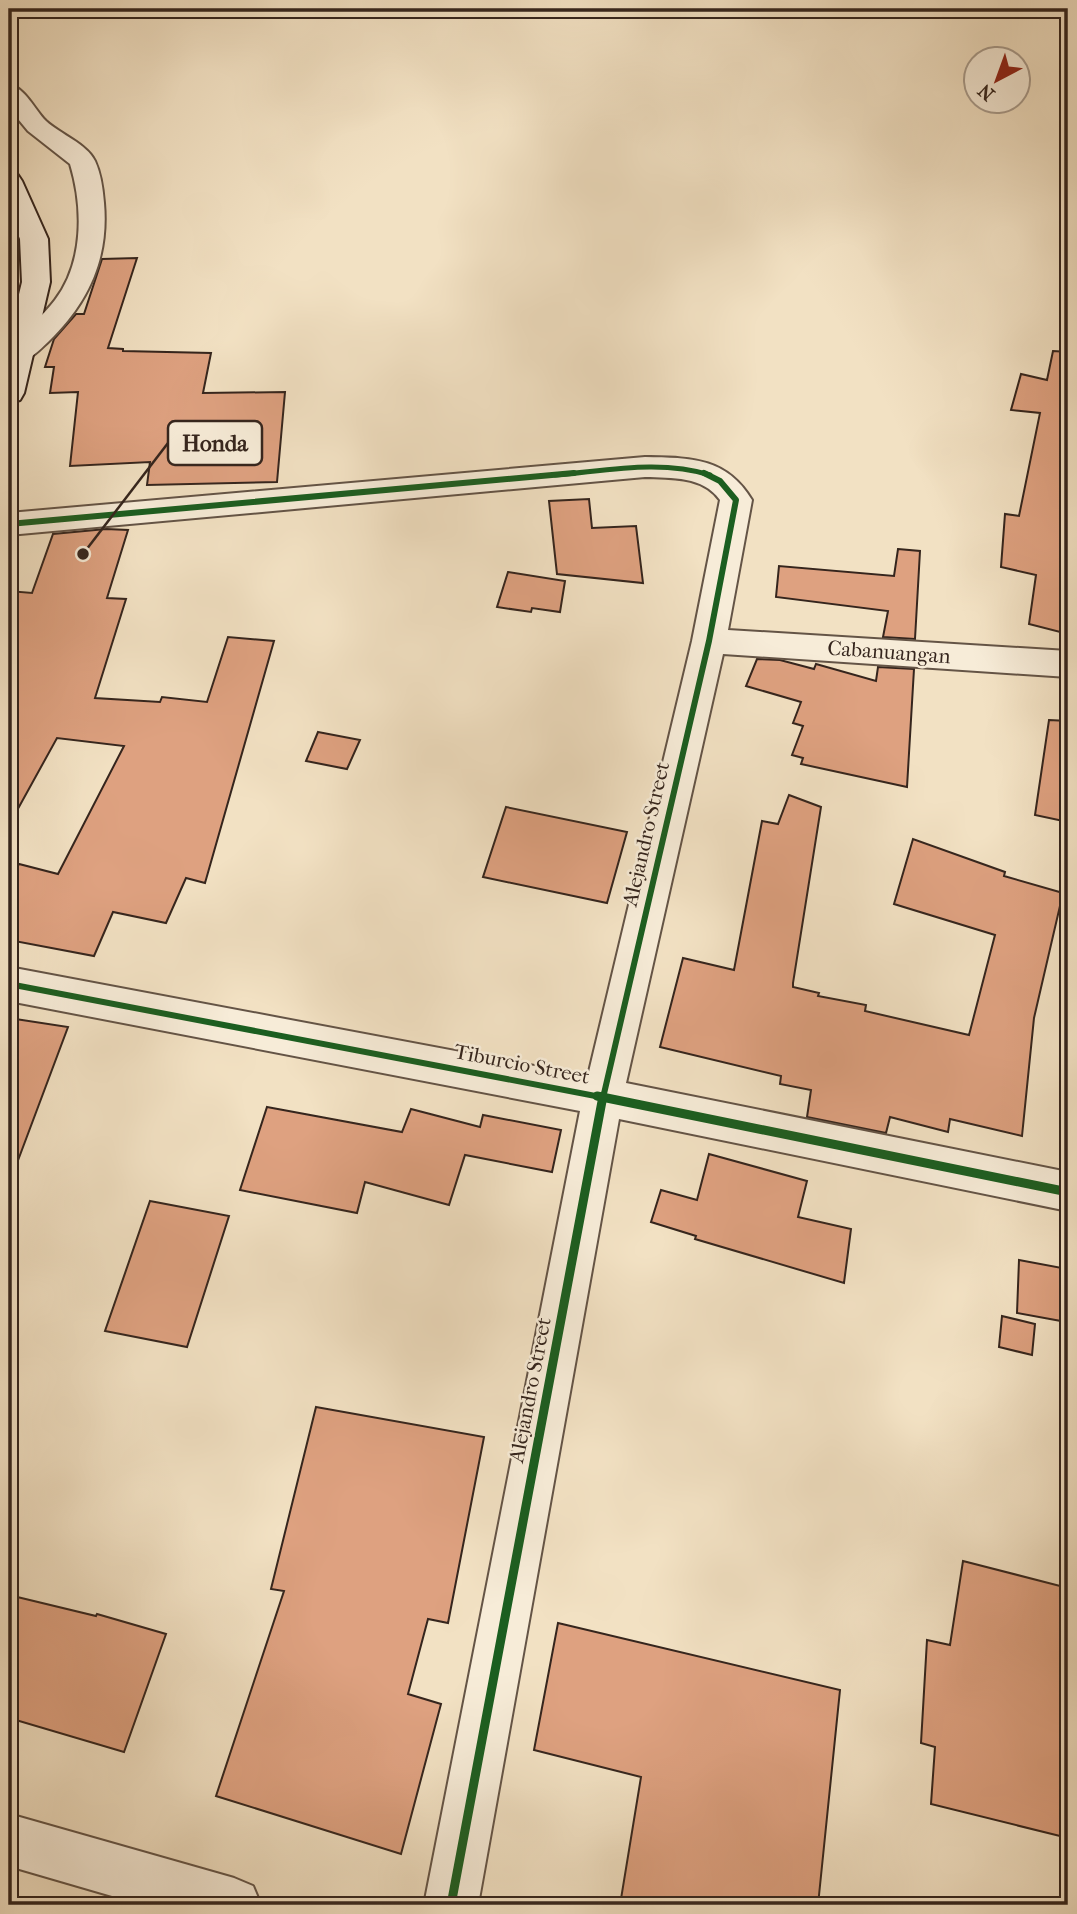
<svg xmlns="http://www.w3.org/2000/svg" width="1077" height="1914" font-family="'IM FELL French Canon',serif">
	<rect width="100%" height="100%" fill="#f2e1c3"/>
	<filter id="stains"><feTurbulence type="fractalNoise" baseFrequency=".00286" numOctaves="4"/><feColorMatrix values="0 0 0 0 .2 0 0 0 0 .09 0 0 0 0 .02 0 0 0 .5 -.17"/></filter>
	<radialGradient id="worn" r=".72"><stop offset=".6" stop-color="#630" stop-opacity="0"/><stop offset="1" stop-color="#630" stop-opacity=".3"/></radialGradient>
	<g fill="#dea180" stroke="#35251d" stroke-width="2">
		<polygon points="137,258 108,348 123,349 123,351 211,353 203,393 285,392 277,482 147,485 150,462 70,466 78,392 50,393 54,367 45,367 54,339 76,314 84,314 102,259"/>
		<polygon points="1053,351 1068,352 1068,634 1029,624 1036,575 1001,567 1005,514 1019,516 1040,413 1011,410 1021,374 1047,380"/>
		<polygon points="589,499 592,528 636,526 643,583 557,574 549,501"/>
		<polygon points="106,529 128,530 107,598 126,599 95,698 160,702 162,697 207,702 228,637 274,641 205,883 186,878 166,923 113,912 94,956 9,940 9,882 19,864 58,874 124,746 57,738 9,825 9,591 32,593 53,534"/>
		<polygon points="898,549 920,551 915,639 883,637 888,611 776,597 779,566 894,576"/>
		<polygon points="508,572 565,581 560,612 532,608 531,612 497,607"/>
		<polygon points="757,659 780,660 814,669 816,664 876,681 878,667 914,669 907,787 801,764 803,758 792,755 803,726 793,723 801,702 746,686"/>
		<polygon points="1049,720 1068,721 1068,822 1035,815"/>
		<polygon points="318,732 360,740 347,769 306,761"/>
		<polygon points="789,795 821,807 793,983 793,987 819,993 818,996 866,1005 865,1011 969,1035 995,935 894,904 913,839 1005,872 1004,876 1063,893 1034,1018 1022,1136 950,1119 948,1132 890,1117 886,1133 807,1117 811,1090 780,1084 781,1076 660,1047 683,958 734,970 762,821 778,824"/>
		<polygon points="506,807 627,832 607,903 483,877"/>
		<polygon points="9,1018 68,1027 11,1179 9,1179"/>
		<polygon points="267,1107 402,1132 411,1109 480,1127 483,1115 561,1130 552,1172 465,1155 449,1205 365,1182 357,1213 240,1190"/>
		<polygon points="709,1154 807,1181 798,1217 851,1229 844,1283 695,1239 696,1236 651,1222 661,1190 697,1200"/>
		<polygon points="150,1201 229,1216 187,1347 105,1331"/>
		<polygon points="1019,1260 1062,1268 1061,1321 1017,1313"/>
		<polygon points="1002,1316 1035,1324 1032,1355 999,1347"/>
		<polygon points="316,1407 484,1437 448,1623 428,1619 408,1694 441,1704 401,1854 216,1796 284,1591 271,1589"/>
		<polygon points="963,1561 1068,1588 1068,1838 931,1804 935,1747 921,1743 927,1640 950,1645"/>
		<polygon points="9,1595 96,1616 97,1614 166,1634 124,1752 9,1718"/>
		<polygon points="558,1623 840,1690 818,1905 620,1905 641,1777 534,1750"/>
	</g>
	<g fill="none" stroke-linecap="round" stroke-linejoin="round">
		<defs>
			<g id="street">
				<path d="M 9,84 C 26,89 34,109 46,121 C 60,134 87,144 95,161 C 101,174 103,190 104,203 C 109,259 88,303 49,341 C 36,353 27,365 9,360 L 9,345 C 25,331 42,317 55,300 C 84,262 83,207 70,164 L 28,131 L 9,108 Z"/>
				<path d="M 645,457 C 691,458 726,457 752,500 L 728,630 L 1068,651 L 1068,677 L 723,654 L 626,1083 L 1068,1172 L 1068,1211 L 619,1119 L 478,1905 L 424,1905 L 580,1111 L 9,1001 L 9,967 L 588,1076 L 692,641 L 720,500 C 703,476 672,478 645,477 L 9,535 L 9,513 Z"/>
				<polygon points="9,1814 234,1878 253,1886 261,1905 143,1905 9,1866"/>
			</g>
			<polygon id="secondary" points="9,173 18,175 22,181 48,239 50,282 24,393 20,400 9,403 9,335 22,282 20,239 9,212"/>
		</defs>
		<use href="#street" stroke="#645446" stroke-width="4"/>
		<use href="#secondary" stroke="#35251d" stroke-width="4"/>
		<use href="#street" fill="#f7ecd8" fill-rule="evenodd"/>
		<use href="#secondary" fill="#f7ecd8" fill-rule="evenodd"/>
		<defs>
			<path id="cycleway-far2" d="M 555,475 C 605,471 660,459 710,475"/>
			<g id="cycleway-far1">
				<polyline points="9,524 574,473"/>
				<polyline points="9,984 606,1098"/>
				<polyline points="603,1098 709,641 736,500 720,481 704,473"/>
			</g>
			<g id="cycleway">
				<polyline points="597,1096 1068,1192"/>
				<polyline points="451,1905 603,1096"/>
			</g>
		</defs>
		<use href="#cycleway-far2" stroke="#f7ecd8" stroke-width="9"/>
		<use href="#cycleway-far1" stroke="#f7ecd8" stroke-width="10"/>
		<use href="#cycleway" stroke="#f7ecd8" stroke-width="13"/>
		<use href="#cycleway-far2" stroke="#1b5e20" stroke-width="5"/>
		<use href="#cycleway-far1" stroke="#1b5e20" stroke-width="6"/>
		<use href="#cycleway" stroke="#1b5e20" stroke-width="9"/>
	</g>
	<g text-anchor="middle" stroke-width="5" stroke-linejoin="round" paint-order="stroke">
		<g font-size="21" fill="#35251d" stroke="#f7ecd8">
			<text transform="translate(889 652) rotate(4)" y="7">Cabanuangan</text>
			<text transform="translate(646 834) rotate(-77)" y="7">Alejandro Street</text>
			<text transform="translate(522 1064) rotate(11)" y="7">Tiburcio Street</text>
			<text transform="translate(530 1390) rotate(-79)" y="7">Alejandro Street</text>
		</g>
	</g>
	<path fill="none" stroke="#35251d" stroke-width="2.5" d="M83 554L168 443"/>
	<circle fill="#35251d" stroke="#f7ecd8" stroke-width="2.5" cx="83" cy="554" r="7"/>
	<rect fill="#f7ecd8" stroke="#35251d" stroke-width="2.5" x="168" y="421" width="94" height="44" rx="7"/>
	<g font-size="23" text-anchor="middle" font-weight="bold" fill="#35251d">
		<text x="215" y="451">Honda</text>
	</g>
	<rect width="1077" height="1914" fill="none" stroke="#f2e1c3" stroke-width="35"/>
	<rect x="10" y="10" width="1056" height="1893" fill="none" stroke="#35251d" stroke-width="3.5"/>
	<rect x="18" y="18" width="1042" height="1879" fill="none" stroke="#35251d" stroke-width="2"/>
	<g transform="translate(997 80) rotate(221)"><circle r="33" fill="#f7ecd8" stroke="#a99c8d" stroke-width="2"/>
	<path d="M0-5L12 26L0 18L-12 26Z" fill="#8f2418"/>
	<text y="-10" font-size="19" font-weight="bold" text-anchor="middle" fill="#35251d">N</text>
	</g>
	<rect width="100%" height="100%" filter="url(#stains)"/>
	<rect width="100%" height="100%" fill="url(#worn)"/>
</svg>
